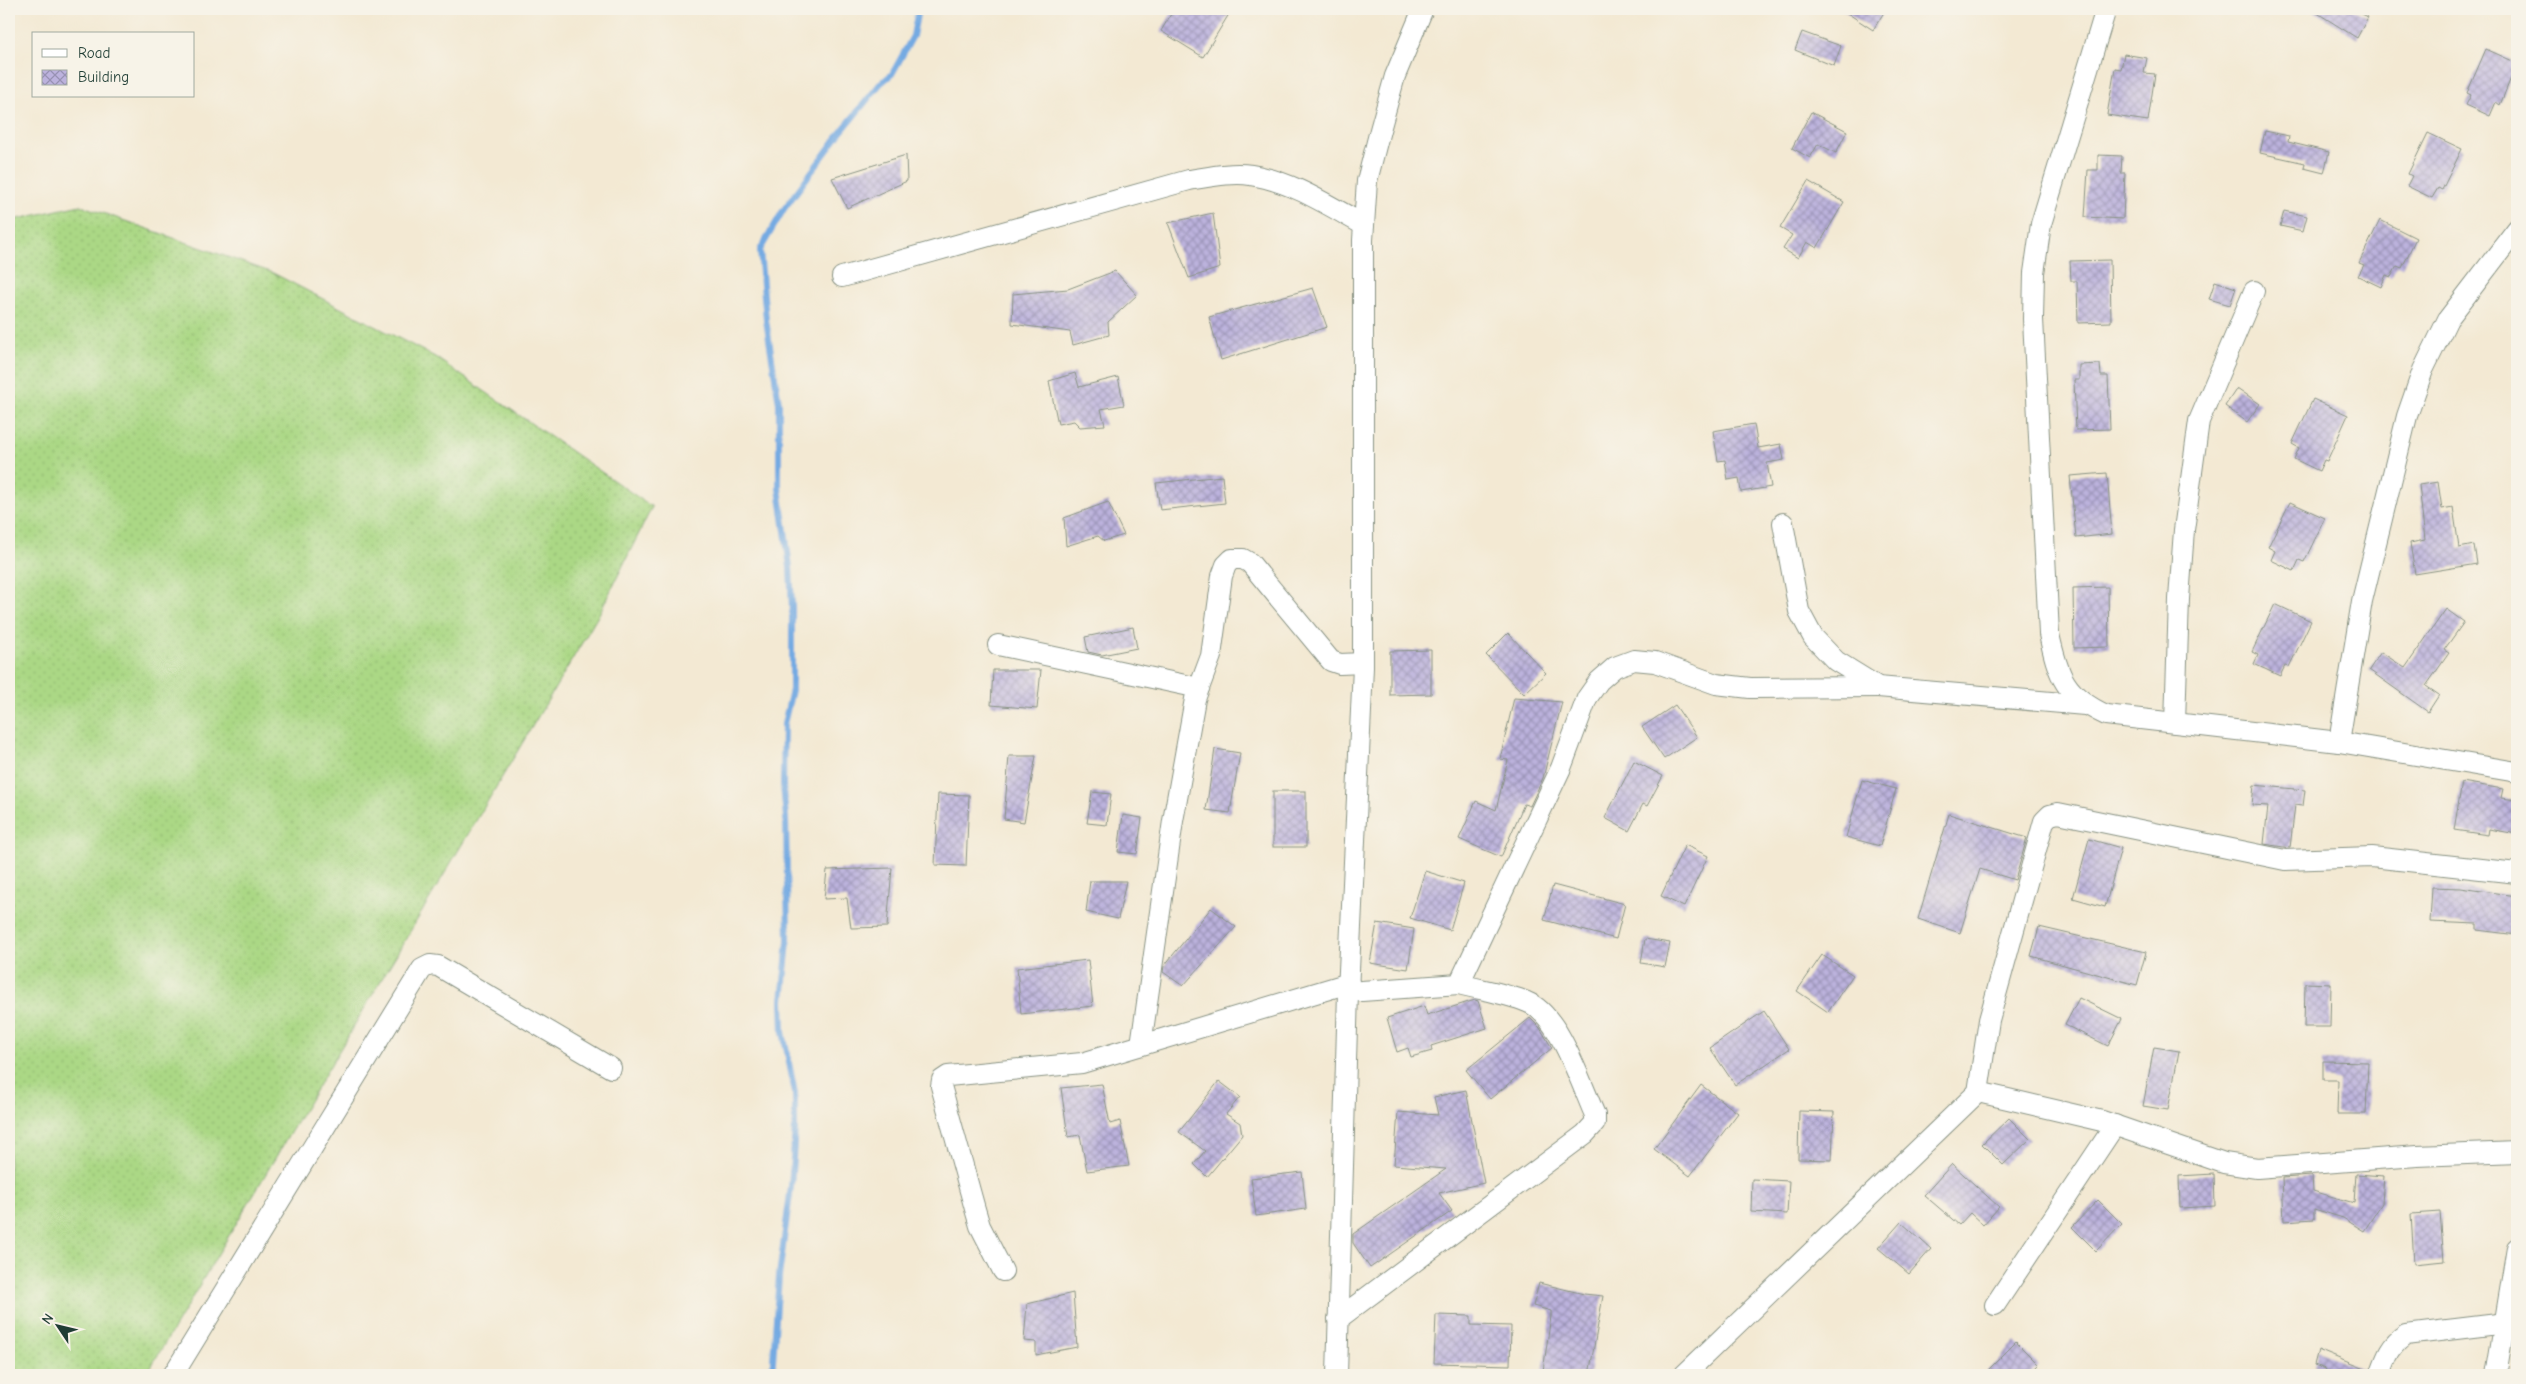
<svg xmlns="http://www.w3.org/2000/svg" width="2526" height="1384" font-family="'Comic Neue',sans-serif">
	<defs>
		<pattern id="grass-dots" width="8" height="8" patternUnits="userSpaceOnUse" patternTransform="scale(1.25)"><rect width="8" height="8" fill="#abd885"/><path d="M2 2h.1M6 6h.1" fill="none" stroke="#93ba73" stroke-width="1.8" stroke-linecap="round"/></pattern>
		<pattern id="building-cross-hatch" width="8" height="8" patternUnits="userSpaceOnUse" patternTransform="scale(1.25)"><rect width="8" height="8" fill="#bcb2dd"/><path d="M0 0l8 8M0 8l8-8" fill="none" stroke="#9892b4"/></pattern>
	</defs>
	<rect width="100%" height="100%" fill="#f7f3e8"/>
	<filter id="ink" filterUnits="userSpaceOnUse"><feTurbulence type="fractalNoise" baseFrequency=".02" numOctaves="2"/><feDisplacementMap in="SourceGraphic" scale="10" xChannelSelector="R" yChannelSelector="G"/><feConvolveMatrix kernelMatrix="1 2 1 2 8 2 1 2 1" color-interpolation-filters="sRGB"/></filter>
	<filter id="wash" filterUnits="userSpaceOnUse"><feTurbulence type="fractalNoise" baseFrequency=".0096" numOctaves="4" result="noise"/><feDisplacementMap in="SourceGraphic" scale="20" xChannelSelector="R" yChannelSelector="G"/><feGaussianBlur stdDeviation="1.12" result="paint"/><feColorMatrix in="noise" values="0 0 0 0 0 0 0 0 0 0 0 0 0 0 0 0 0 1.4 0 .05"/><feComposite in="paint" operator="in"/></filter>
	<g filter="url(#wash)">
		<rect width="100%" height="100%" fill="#f3e9d3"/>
		<polygon fill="url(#grass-dots)" stroke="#658a5c" points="80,205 273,273 435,357 652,507 598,616 146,1375 9,1375 9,221"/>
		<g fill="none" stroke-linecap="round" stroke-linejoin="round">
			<polyline stroke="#74aae2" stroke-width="6" points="772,1375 779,1276 791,1187 795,1127 795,1093 783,1032 782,1001 788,941 786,818 783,785 784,724 792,690 792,608 790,567 779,488 779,403 766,320 760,250 784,209 841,132 880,84 892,74 913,36 918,9"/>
		</g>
		<g id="blocks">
			<g fill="url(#building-cross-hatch)">
				<polygon points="1174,9 1232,9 1203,57 1161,31"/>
				<polygon points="1841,9 1886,9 1873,30"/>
				<polygon points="2311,9 2352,9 2368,17 2357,38"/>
				<polygon points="1802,32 1841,46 1834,66 1795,50"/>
				<polygon points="2486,49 2517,63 2500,105 2496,102 2490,116 2466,105 2471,95 2467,93"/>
				<polygon points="2124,54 2147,58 2144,73 2155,74 2148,121 2107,115 2115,68 2121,69"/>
				<polygon points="1811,112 1847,131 1836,153 1818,144 1810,158 1792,148"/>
				<polygon points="2265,131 2289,136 2288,142 2329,152 2324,173 2304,168 2305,163 2260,153"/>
				<polygon points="2428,133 2462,149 2442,190 2438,188 2432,198 2407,186 2412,176 2408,174"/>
				<polygon points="906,155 907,181 847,208 832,178"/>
				<polygon points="2098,155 2122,156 2121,173 2125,173 2123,219 2085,217 2088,170 2098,170"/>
				<polygon points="1808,181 1844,202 1817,248 1807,242 1798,258 1783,249 1792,235 1780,228"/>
				<polygon points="2284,211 2307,216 2303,231 2280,226"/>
				<polygon points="1213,213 1220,268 1189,278 1168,223"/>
				<polygon points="2380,220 2416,238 2402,268 2397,266 2391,277 2386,275 2381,287 2358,276 2364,265 2359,263"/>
				<polygon points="2110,260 2111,322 2078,323 2077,281 2071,281 2070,261"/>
				<polygon points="1115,271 1137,295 1108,322 1109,335 1073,345 1070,332 1012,324 1013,294 1068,289"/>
				<polygon points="2215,281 2236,288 2230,305 2209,299"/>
				<polygon points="1313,288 1327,327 1221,360 1209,317"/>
				<polygon points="2100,364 2101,376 2108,376 2110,429 2076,430 2074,380 2079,380 2079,365"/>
				<polygon points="1075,373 1079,387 1118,377 1124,405 1101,409 1105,425 1080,427 1074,421 1058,424 1049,381"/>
				<polygon points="2237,388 2260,404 2247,422 2225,406"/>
				<polygon points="2313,399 2348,415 2327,461 2324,460 2319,471 2294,459 2299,448 2292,444"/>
				<polygon points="1754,424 1758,448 1781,444 1784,460 1767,463 1771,487 1741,492 1739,478 1728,480 1725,460 1718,461 1713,431"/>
				<polygon points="2107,473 2112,534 2076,538 2070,476"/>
				<polygon points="1222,476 1225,503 1160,510 1156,483"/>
				<polygon points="2438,482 2442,509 2453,507 2459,548 2474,545 2477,564 2415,574 2410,543 2425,540 2419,485"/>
				<polygon points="1108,502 1124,535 1104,541 1098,536 1066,546 1064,518"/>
				<polygon points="2290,502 2325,518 2304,562 2299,560 2294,571 2271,560 2275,551 2268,547"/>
				<polygon points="2108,587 2109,647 2074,648 2073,588"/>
				<polygon points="2275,604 2311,621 2289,667 2285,666 2280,676 2254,664 2258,655 2252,652"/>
				<polygon points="2446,609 2464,622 2444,650 2449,653 2426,686 2439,695 2428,712 2369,670 2381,652 2405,668"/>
				<polygon points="1133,627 1137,648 1102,655 1088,652 1085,637"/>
				<polygon points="1508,633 1546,673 1524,694 1486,655"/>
				<polygon points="1431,650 1431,694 1390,695 1390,651"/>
				<polygon points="993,670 1041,670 1037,709 991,705"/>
				<polygon points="1514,698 1562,702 1543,778 1530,806 1524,804 1501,857 1459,839 1476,801 1496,810 1508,760 1500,759"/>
				<polygon points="1675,705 1697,737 1664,759 1642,727"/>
				<polygon points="1215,749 1240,753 1230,813 1206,810"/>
				<polygon points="1009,756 1036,756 1024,822 1004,819"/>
				<polygon points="1634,761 1663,776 1647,806 1643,804 1629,831 1605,818"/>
				<polygon points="1862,780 1896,789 1880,846 1846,837"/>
				<polygon points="2462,782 2503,789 2501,798 2517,800 2517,834 2489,829 2488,835 2454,830"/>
				<polygon points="2254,785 2305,790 2303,806 2295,805 2290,848 2264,844 2268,806 2252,805"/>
				<rect x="1273" y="791" width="33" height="56"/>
				<polygon points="1092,792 1111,794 1107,825 1087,823"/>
				<polygon points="938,794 969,795 966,866 935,865"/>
				<polygon points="1949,814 2027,838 2015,880 1980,869 1960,933 1918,919"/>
				<polygon points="1123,815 1142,818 1137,854 1118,852"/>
				<polygon points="2089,839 2121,848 2105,907 2073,898"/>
				<polygon points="1685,845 1708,856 1684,907 1661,896"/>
				<polygon points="892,868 887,927 851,928 847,898 824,899 827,870"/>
				<polygon points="1425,871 1464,883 1450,930 1410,918"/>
				<polygon points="1090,881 1126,881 1118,919 1086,912"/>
				<polygon points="1553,885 1625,904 1616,939 1544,920"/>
				<polygon points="2432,887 2461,888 2517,896 2517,935 2477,930 2477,924 2430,922"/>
				<polygon points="1211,908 1236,927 1183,986 1163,972 1164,966"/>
				<polygon points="1377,923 1414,929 1408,969 1370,963"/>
				<polygon points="2039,927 2146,952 2137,985 2031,956"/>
				<polygon points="1645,939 1670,943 1665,967 1641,963"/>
				<polygon points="1822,955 1853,975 1828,1012 1797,991"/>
				<polygon points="1088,960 1093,1006 1021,1014 1017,968"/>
				<polygon points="2305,983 2331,984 2330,1027 2304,1027"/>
				<polygon points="2079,998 2122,1019 2108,1046 2065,1025"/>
				<polygon points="1475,1000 1478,1001 1487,1028 1431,1046 1432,1051 1411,1057 1408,1048 1397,1052 1387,1018 1424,1006 1427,1015"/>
				<polygon points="1764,1011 1789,1049 1735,1085 1710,1048"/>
				<polygon points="1530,1018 1540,1028 1552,1048 1490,1099 1466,1070"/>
				<polygon points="2154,1047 2179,1051 2168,1110 2143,1106"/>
				<polygon points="2323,1061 2368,1062 2366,1114 2337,1114 2338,1080 2323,1080"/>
				<polygon points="1219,1081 1240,1097 1226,1114 1240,1123 1242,1135 1207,1177 1194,1164 1205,1151 1179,1132"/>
				<polygon points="1102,1084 1110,1124 1120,1121 1129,1166 1087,1171 1080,1135 1068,1137 1061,1088"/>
				<polygon points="1701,1085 1738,1113 1690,1176 1654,1149"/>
				<polygon points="1466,1090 1484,1183 1439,1193 1452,1211 1370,1268 1353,1243 1353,1234 1446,1169 1394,1165 1398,1112 1438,1115 1434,1097"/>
				<polygon points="1799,1111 1834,1112 1832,1160 1798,1159"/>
				<polygon points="2009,1118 2030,1139 2003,1165 1982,1144"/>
				<polygon points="1952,1164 1999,1207 1983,1225 1970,1213 1959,1225 1924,1195"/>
				<polygon points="1302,1172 1306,1209 1256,1216 1251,1178"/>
				<polygon points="2214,1174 2215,1206 2180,1208 2179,1176"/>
				<polygon points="2356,1174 2384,1176 2382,1203 2364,1231 2343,1218 2314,1209 2314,1219 2284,1221 2282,1178 2312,1176 2313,1191 2354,1203"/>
				<polygon points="1752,1179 1789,1181 1787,1214 1751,1212"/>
				<polygon points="2098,1200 2122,1224 2096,1251 2072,1227"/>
				<polygon points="2440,1212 2444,1261 2414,1264 2411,1214"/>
				<polygon points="1901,1222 1931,1249 1909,1274 1878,1248"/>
				<polygon points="1539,1283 1584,1294 1603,1296 1589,1375 1543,1371 1551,1316 1551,1311 1533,1306"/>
				<polygon points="1073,1293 1077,1347 1036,1355 1036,1342 1024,1341 1027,1304"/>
				<polygon points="1436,1315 1471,1316 1471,1325 1511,1326 1510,1365 1434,1363"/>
				<polygon points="2016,1342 2039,1365 2029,1375 1983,1375"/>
				<polygon points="2318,1350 2369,1371 2368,1375 2335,1375 2325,1371 2326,1369 2314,1365"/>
			</g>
		</g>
	</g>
	<g filter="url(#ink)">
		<use href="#blocks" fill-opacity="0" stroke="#899384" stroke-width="1"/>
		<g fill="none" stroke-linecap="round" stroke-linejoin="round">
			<defs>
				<g id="minor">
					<path d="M 2106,9 L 2041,224 L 2034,273 L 2033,319 L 2049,634 C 2058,676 2065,696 2106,715 L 2339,742 L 2517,772"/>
					<path d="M 842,277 L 1189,180 C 1209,177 1231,172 1251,175 C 1292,181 1329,206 1364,225"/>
					<polyline points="1783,523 1799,611 1813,637 1836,661 1878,687 2085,705"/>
					<polyline points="998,645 1199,688"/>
					<polyline points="2175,723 2179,599 2184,530 2199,421 2254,291"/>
					<polyline points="2339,742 2362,601 2407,416 2423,370 2448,319 2517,229"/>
					<polyline points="1348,992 1459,984 1561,768 1587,698 1599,681 1615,667 1634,660 1655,662 1716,684 1750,688 1878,687"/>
					<polyline points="1141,1045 1173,821 1195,699 1211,656 1222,576 1226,565 1232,559 1243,559 1250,563 1331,661 1340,664 1363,663"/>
					<polyline points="1978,1092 1989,1020 2044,821 2050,815 2058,813 2285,860 2372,857 2517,873"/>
					<polyline points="1003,1271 980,1226 975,1209 941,1086 942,1080 948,1076 1082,1063 1349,983"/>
					<polyline points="1995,1305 2115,1125"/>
					<path d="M 1338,1319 L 1585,1134 L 1595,1123 L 1595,1115 C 1581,1084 1559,1014 1527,1002 C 1505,993 1481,990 1459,984"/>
					<polyline points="173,1375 422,969 430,965 438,966 611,1068"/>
					<polyline points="1337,1375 1348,992 1363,667 1363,240 1367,181 1380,130 1395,76 1423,9"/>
					<polyline points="1684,1375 1978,1092 2102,1121 2224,1163 2257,1168 2417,1156 2517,1152"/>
					<path d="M 2380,1375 C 2386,1358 2390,1345 2406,1335 L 2506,1323"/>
					<polyline points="2496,1375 2517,1248"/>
				</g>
			</defs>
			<use href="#minor" stroke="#899384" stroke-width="22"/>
			<use href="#minor" stroke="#fff" stroke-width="20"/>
		</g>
	</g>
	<rect width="2526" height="1384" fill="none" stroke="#f7f3e8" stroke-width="30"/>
	<rect x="32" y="32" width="162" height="65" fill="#f7f3e8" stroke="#a1aaa0"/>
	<rect x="42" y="49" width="25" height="8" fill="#ffffff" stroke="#a1aaa0"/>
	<text x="78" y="58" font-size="15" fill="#1f3d34">Road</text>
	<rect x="42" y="70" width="25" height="15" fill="url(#building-cross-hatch)" stroke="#a1aaa0"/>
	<text x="78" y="82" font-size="15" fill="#1f3d34">Building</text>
	<g transform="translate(58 1326) rotate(305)" stroke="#f7f3e8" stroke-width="4" paint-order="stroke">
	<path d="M0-4L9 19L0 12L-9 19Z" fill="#1f3d34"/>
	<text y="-8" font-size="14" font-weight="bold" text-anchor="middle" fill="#1f3d34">N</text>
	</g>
</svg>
